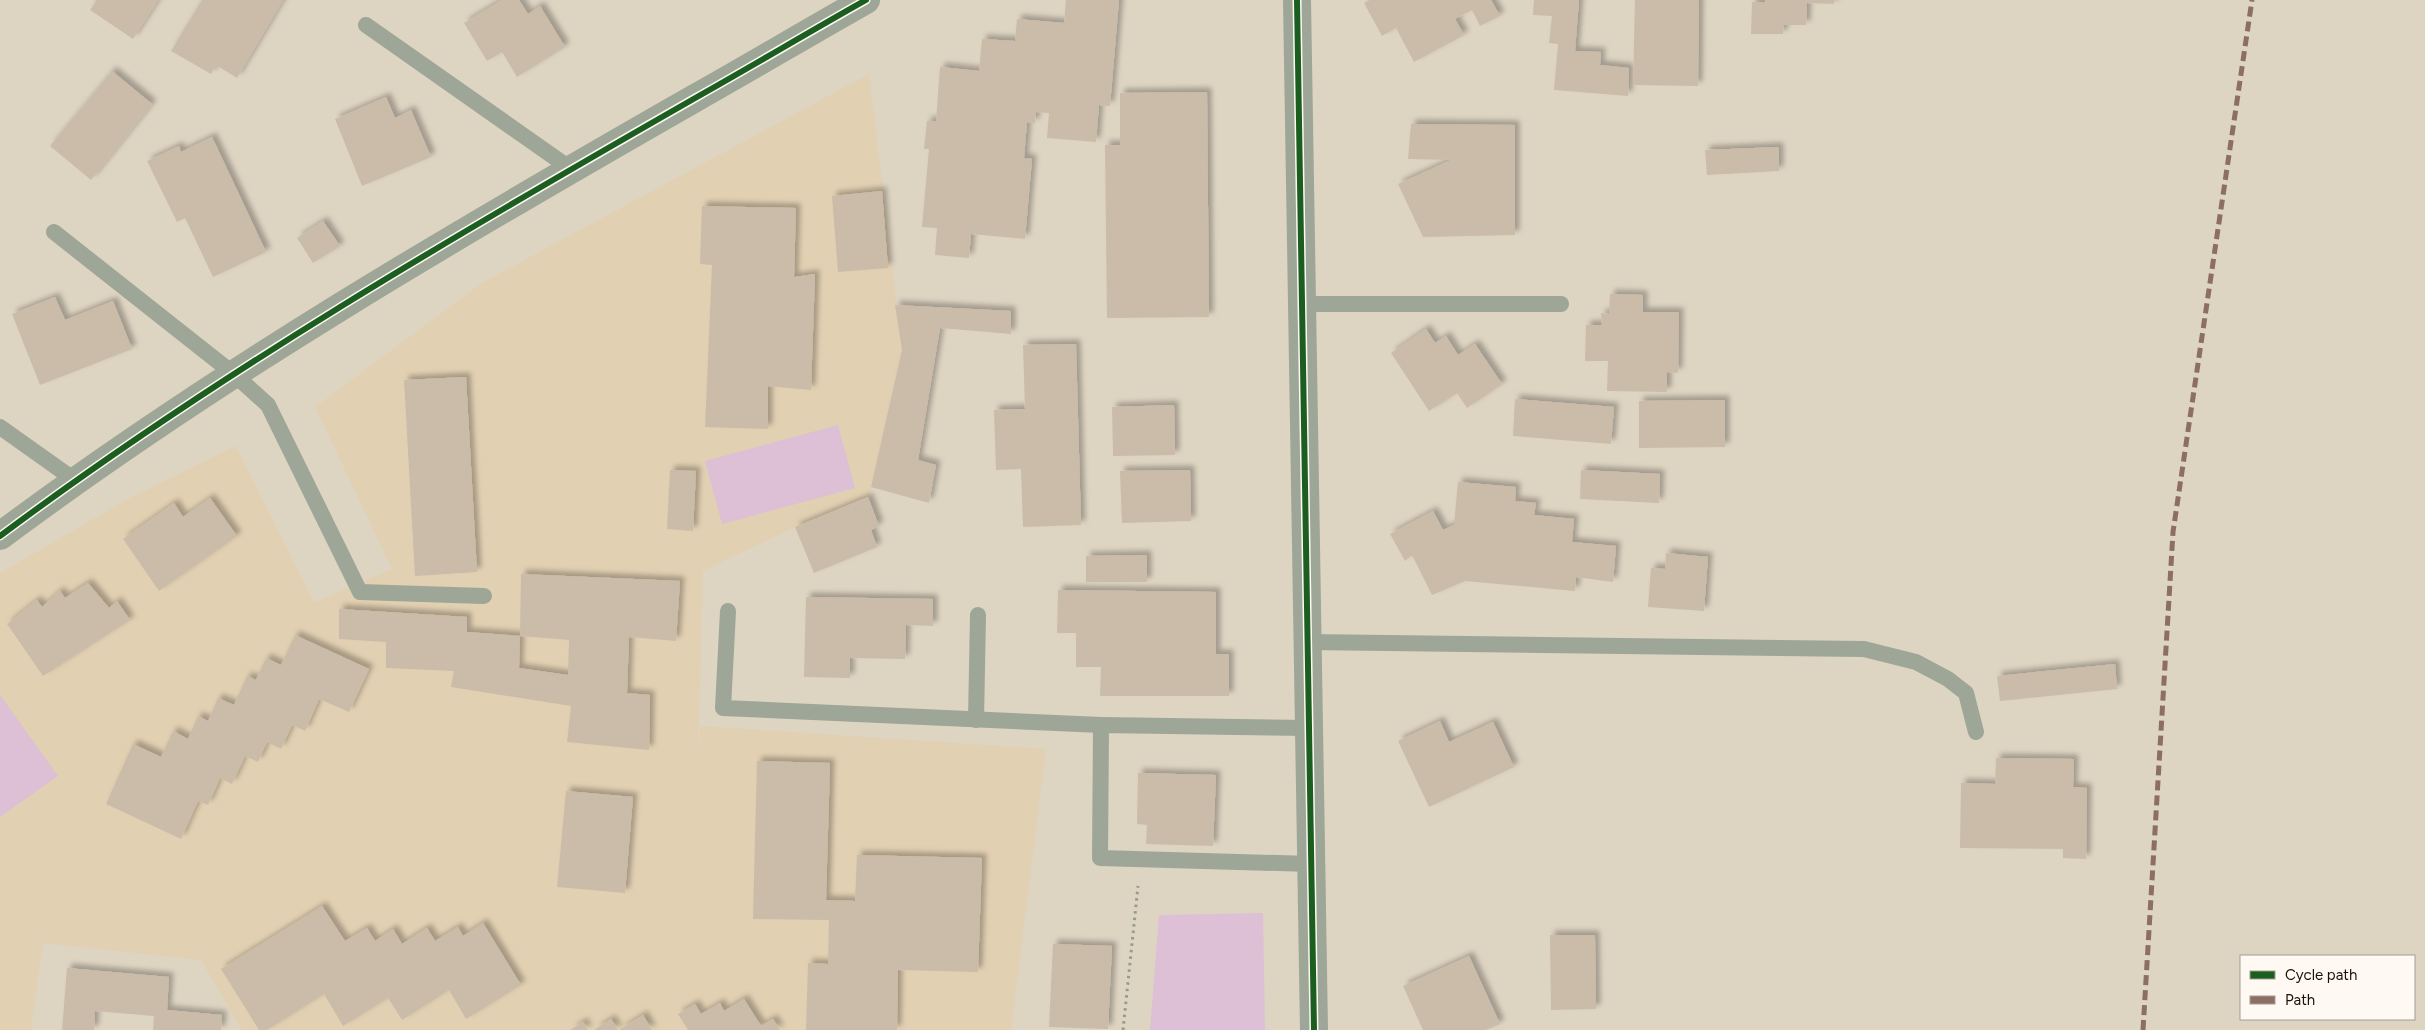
<svg xmlns="http://www.w3.org/2000/svg" width="2425" height="1030" font-family="Figtree,sans-serif">
	<defs>
		<filter id="shadow"><feDropShadow dx="4.5" dy="-4.5" stdDeviation="2.5" flood-color="#0004"/></filter>
	</defs>
	<rect width="100%" height="100%" fill="#ded4c2"/>
	<polygon fill="#e2d0b2" points="869,74 902,350 871,487 868,497 795,527 703,571 698,752 701,726 1046,749 1011,1030 242,1030 201,960 43,943 31,1030 0,1030 0,573 128,499 236,446 314,603 392,569 315,407 482,283"/>
	<g fill="#ddc0d5">
		<polygon points="838,425 855,488 722,524 705,461"/>
		<polygon points="0,695 58,776 0,817"/>
		<polygon points="1263,913 1265,1030 1150,1030 1159,915"/>
	</g>
	<g fill="#cbbca9" fill-rule="evenodd" filter="url(#shadow)">
		<polygon points="97,0 158,0 133,39 90,10"/>
		<polygon points="202,0 283,0 237,78 216,65 211,74 171,51"/>
		<polygon points="502,0 519,0 528,14 540,6 565,47 517,77 502,52 487,61 464,23"/>
		<polygon points="1066,0 1119,0 1110,106 1099,105 1096,142 1047,138 1049,113 1036,112 1035,123 1027,122 1024,158 1032,159 1025,239 971,234 969,258 935,255 937,228 922,227 929,149 924,149 927,121 936,121 940,67 979,71 982,39 1015,41 1017,19 1064,23"/>
		<polygon points="1370,0 1491,0 1500,16 1480,26 1472,10 1455,19 1464,35 1414,62 1396,28 1382,36 1364,3"/>
		<polygon points="1534,0 1579,0 1575,51 1601,52 1600,65 1629,68 1628,96 1554,90 1558,44 1549,43 1552,16 1533,15"/>
		<polygon points="1635,0 1699,0 1698,86 1633,85"/>
		<polygon points="1765,0 1834,0 1834,4 1807,3 1806,25 1784,25 1783,34 1751,34 1752,2 1765,2"/>
		<polygon points="112,71 152,104 91,180 50,146"/>
		<polygon points="1207,92 1209,317 1107,318 1105,145 1120,145 1120,93"/>
		<polygon points="386,97 395,118 411,110 431,157 362,186 335,119"/>
		<polygon points="1411,124 1515,125 1515,235 1423,237 1398,184 1451,160 1408,159"/>
		<polygon points="212,137 266,252 213,277 185,218 177,222 147,161 179,146 181,152"/>
		<polygon points="1779,147 1779,171 1707,175 1705,150"/>
		<polygon points="882,191 888,268 838,272 832,196"/>
		<polygon points="702,206 796,208 794,277 815,274 811,390 768,386 768,429 705,427 712,265 700,264"/>
		<polygon points="323,221 340,246 313,263 297,238"/>
		<polygon points="1610,294 1643,295 1643,312 1679,312 1678,373 1667,372 1667,392 1607,391 1608,361 1585,361 1586,325 1602,325 1601,313 1609,314"/>
		<polygon points="55,297 65,320 113,301 132,349 40,385 12,314"/>
		<polygon points="895,305 1011,311 1011,334 940,328 918,460 936,465 929,503 871,487 902,350"/>
		<polygon points="1426,329 1435,343 1446,336 1458,355 1475,344 1502,384 1467,408 1457,393 1429,411 1391,353"/>
		<polygon points="1076,344 1081,525 1023,527 1021,469 996,470 994,410 1025,409 1023,345"/>
		<polygon points="466,377 477,572 415,576 404,380"/>
		<polygon points="1515,399 1614,407 1611,444 1513,436"/>
		<polygon points="1725,400 1725,447 1639,448 1639,401"/>
		<polygon points="1174,405 1175,455 1113,456 1112,407"/>
		<polygon points="670,470 696,471 693,531 667,529"/>
		<polygon points="1190,470 1191,521 1122,523 1120,471"/>
		<polygon points="1581,470 1660,474 1659,503 1580,499"/>
		<polygon points="1458,482 1516,487 1515,501 1536,503 1534,515 1574,519 1572,542 1616,546 1613,582 1576,577 1575,591 1465,581 1432,595 1412,555 1405,561 1390,534 1433,511 1443,530 1454,525"/>
		<polygon points="868,497 879,526 871,530 877,547 814,573 795,527"/>
		<polygon points="210,498 237,536 159,591 123,539 174,503 183,517"/>
		<polygon points="1666,553 1708,557 1704,611 1648,607 1651,568 1665,569"/>
		<polygon points="1147,555 1147,582 1086,582 1086,556"/>
		<path d="M 521,574 L 680,581 L 676,641 L 629,637 L 627,693 L 650,695 L 649,750 L 567,742 L 571,706 L 451,687 L 454,671 L 386,668 L 386,642 L 339,639 L 339,609 L 467,617 L 467,632 L 520,636 ZM 520,636 L 569,640 L 568,675 L 519,668 Z"/>
		<polygon points="88,583 109,608 117,601 130,620 43,676 7,624 37,600 42,607 60,591 65,598"/>
		<polygon points="1058,590 1216,592 1216,654 1229,654 1229,696 1100,696 1101,667 1076,667 1076,633 1057,633"/>
		<polygon points="806,597 933,599 933,626 906,625 905,659 850,658 850,678 804,677"/>
		<polygon points="295,635 369,669 349,712 319,699 305,731 292,725 281,749 267,742 258,762 245,756 232,784 220,778 208,805 198,801 181,839 106,804 133,744 161,757 173,731 188,739 198,716 208,721 218,698 234,705 247,676 256,680 266,658 281,665"/>
		<polygon points="2115,664 2117,689 2000,701 1997,676"/>
		<polygon points="1440,721 1449,742 1493,722 1514,767 1429,807 1398,741"/>
		<polygon points="1996,758 2074,759 2073,787 2087,788 2086,859 2063,858 2063,849 1960,848 1961,783 1995,784"/>
		<polygon points="757,761 830,763 826,900 855,901 857,855 982,858 978,972 898,970 897,1030 806,1030 808,963 828,964 829,920 753,919"/>
		<polygon points="1138,773 1216,775 1213,846 1146,844 1147,825 1137,824"/>
		<polygon points="566,791 633,797 625,893 557,887"/>
		<polygon points="322,906 345,941 367,928 375,941 393,929 402,944 427,928 435,941 458,927 463,936 483,923 521,985 466,1019 449,990 402,1020 388,998 343,1026 324,994 267,1030 259,1030 221,969"/>
		<polygon points="1550,935 1595,935 1596,1009 1551,1010"/>
		<polygon points="1053,944 1112,946 1108,1029 1049,1027"/>
		<polygon points="1469,956 1500,1024 1486,1030 1423,1030 1403,986"/>
		<polygon points="67,968 169,977 167,1010 222,1015 221,1030 153,1030 154,1016 95,1011 94,1030 62,1030"/>
		<polygon points="744,999 761,1026 773,1019 780,1030 688,1030 678,1014 695,1004 701,1014 720,1003 724,1011"/>
		<polygon points="643,1015 652,1030 619,1030"/>
		<polygon points="611,1019 618,1030 594,1030"/>
		<polygon points="583,1022 588,1030 570,1030"/>
	</g>
	<g fill="none" stroke-linecap="round" stroke-linejoin="round">
		<polyline stroke="#979a8c" stroke-width="3" stroke-dasharray="2.5 4" stroke-linecap="butt" points="1123,1030 1138,886"/>
		<g stroke="#9da697" stroke-width="16">
			<polyline points="366,25 571,169"/>
			<polyline points="54,232 235,375 268,405 360,592 484,596"/>
			<polyline points="1302,304 1561,304"/>
			<polyline points="0,427 76,481"/>
			<polyline points="728,611 723,708 1101,725"/>
			<polyline points="1307,642 1864,649 1916,662 1948,679 1966,693 1976,732"/>
			<polyline points="976,720 978,615"/>
			<polyline points="1309,728 1101,725 1100,858 1311,864"/>
		</g>
		<g stroke="#9da697" stroke-width="28">
			<polyline points="1297,0 1314,1030"/>
			<path d="M 0,536 C 220,372 459,233 697,97 C 754,65 809,32 866,0"/>
		</g>
		<polyline stroke="#8d6e63" stroke-width="5" stroke-dasharray="10 5" stroke-linecap="butt" points="2143,1030 2173,532 2252,0"/>
		<defs>
			<g id="cycleway">
				<polyline points="1297,0 1314,1030"/>
				<path d="M 0,536 C 220,372 459,233 697,97 C 754,65 809,32 866,0"/>
			</g>
		</defs>
		<use href="#cycleway" stroke="#fefaf3" stroke-width="9"/>
		<use href="#cycleway" stroke="#1b5e20" stroke-width="6"/>
	</g>
	<rect x="2240" y="955" width="175" height="65" fill="#fefaf3" stroke="#a29d94"/>
	<rect x="2250" y="971" width="25" height="8" fill="#1b5e20" stroke="#a29d94"/>
	<text x="2285" y="980" font-size="15" fill="#191206">Cycle path</text>
	<rect x="2250" y="996" width="25" height="8" fill="#8d6e63" stroke="#a29d94"/>
	<text x="2285" y="1005" font-size="15" fill="#191206">Path</text>
</svg>
